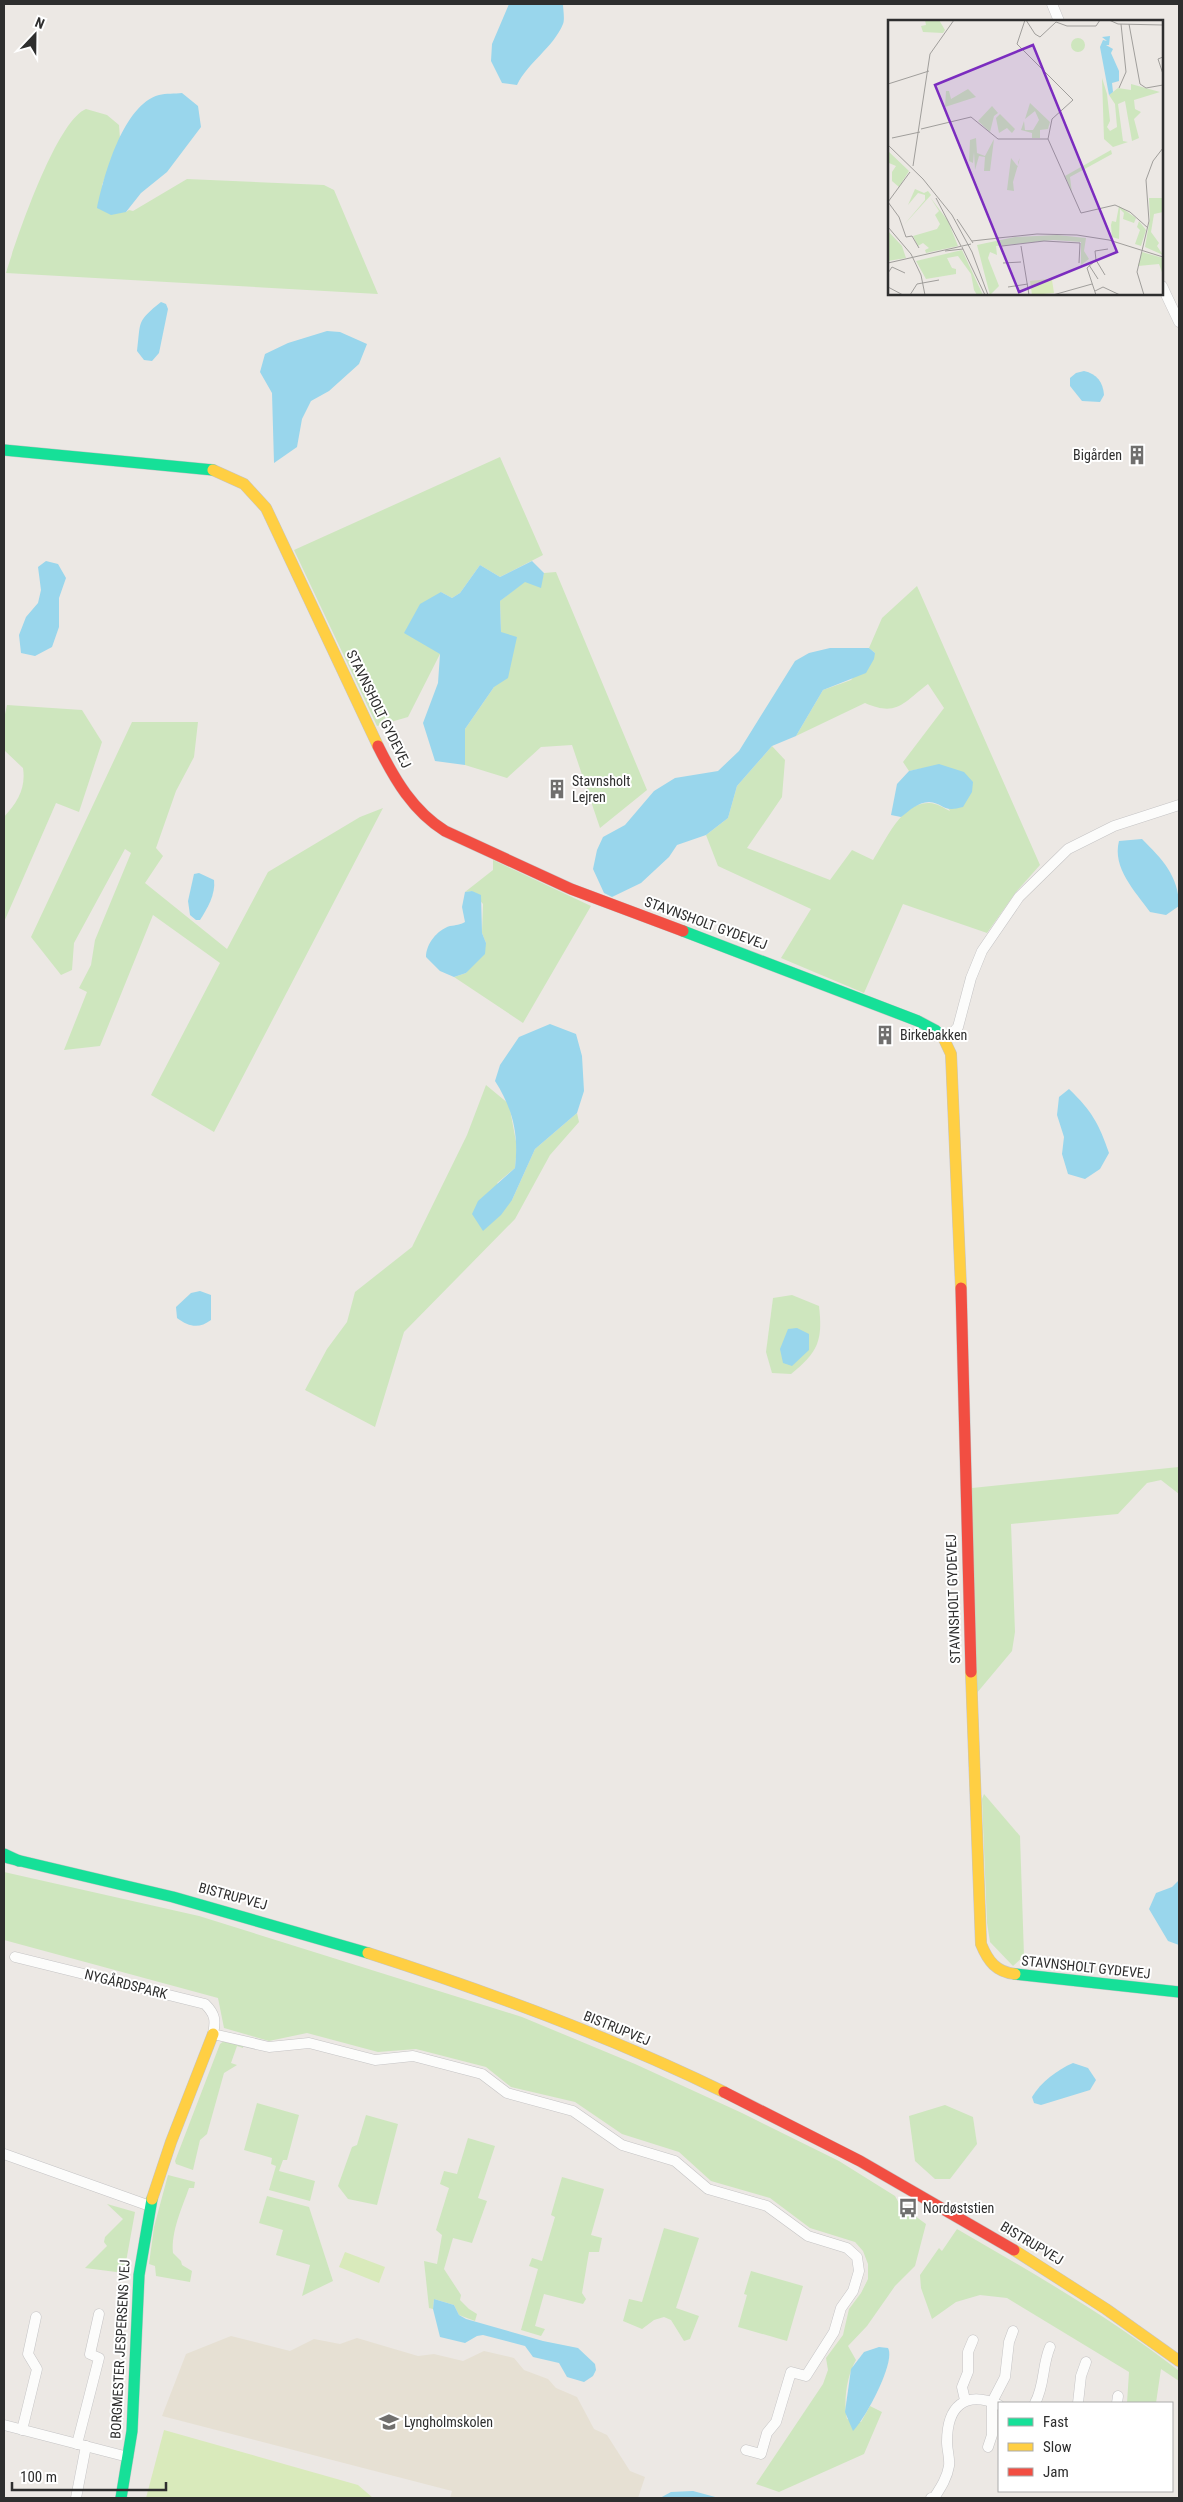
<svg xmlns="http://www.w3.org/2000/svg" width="1183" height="2502" font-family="'Roboto Condensed',sans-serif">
	<rect width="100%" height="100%" fill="#ece8e4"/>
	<polygon fill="#e6e0d3" points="231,2336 290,2351 314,2339 340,2344 357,2338 418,2356 434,2354 463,2361 484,2351 514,2358 524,2370 548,2379 556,2388 577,2397 594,2429 607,2435 630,2471 645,2477 638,2498 450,2498 452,2491 162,2416 186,2354"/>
	<g fill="#cee6be">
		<path d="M 86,109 L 107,115 L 119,125 L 120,139 L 102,185 L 126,212 L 129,210 L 133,211 L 187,179 L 324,185 L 334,190 L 378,294 L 6,273 C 16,240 56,121 86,109 Z"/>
		<polygon points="500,457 543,555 500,577 480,565 460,593 452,598 441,592 440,654 408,717 377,726 294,550"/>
		<polygon points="556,572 647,790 600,828 572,745 541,747 507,778 465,765 465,729 494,687 501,632 500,601 525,581 540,587 544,573"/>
		<path d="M 917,586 L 1040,865 L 1016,892 L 987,933 L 903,904 L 864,993 L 781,958 L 811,909 L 718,866 L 706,835 L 728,818 L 737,786 L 772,746 L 785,760 L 782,797 L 747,848 L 830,880 L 852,850 L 873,860 C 886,840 901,803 928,803 C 935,802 944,808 950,811 L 924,768 L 909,771 L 903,762 L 944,708 L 928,684 C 903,703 897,717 865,703 L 796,736 L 823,690 L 851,680 L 875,653 L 869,648 L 882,618 Z"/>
		<path d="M 7,705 L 82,710 L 102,742 L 79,812 L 56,803 L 4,922 L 4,817 C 18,802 26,788 23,768 L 4,750 L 4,719 Z"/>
		<polygon points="132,722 198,722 194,757 176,791 156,848 163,856 145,883 227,949 268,872 360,817 383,808 214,1132 151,1095 220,963 153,915 100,1046 64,1050 87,992 79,988 91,965 95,940 131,853 125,849 74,943 72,970 61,975 31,937"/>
		<polygon points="493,860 591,906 523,1023 454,977 466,973 486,943 482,933 483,904 472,891 465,892 493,870"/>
		<polygon points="486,1085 509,1104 517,1147 515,1168 497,1183 512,1200 535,1149 577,1113 579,1122 550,1155 515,1219 404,1332 375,1427 305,1390 327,1349 347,1322 355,1292 412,1247 467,1135"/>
		<path d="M 792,1295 L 819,1306 C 823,1341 818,1352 791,1374 L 772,1373 L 766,1352 L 773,1298 Z"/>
		<polygon points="1179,1467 1179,1494 1161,1480 1147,1483 1118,1514 1011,1524 1015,1632 1012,1651 976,1694 970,1534 972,1488"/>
		<polygon points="984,1794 1020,1836 1024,1956 1013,1966 990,1942 987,1923 982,1799"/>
		<path d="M 4,1872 L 199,1916 L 522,2017 L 635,2064 L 742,2113 L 839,2161 L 895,2196 L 900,2205 L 926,2224 L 915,2266 L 895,2286 L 867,2326 L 848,2346 L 856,2360 C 847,2375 843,2401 847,2419 L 861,2422 L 870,2406 L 882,2412 L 864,2454 L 779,2492 L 756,2484 L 823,2384 L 828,2370 L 826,2358 L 843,2335 L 849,2309 L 861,2293 L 868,2279 L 868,2264 L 863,2251 L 855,2242 L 810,2228 L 770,2198 L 711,2181 L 679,2152 L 622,2134 L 575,2102 L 511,2087 L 486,2067 L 416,2049 L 378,2052 L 307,2033 L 269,2041 L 224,2028 L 218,1998 L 4,1940 Z"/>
		<polygon points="224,2041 243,2045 243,2048 237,2046 231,2063 237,2065 224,2073 207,2134 200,2140 193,2170 176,2164 175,2161 220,2044"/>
		<polygon points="257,2103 299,2115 287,2160 283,2160 279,2171 315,2181 310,2201 269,2190 276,2166 271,2164 272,2158 244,2150"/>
		<polygon points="945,2105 973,2117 977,2144 950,2179 935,2179 915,2161 909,2116"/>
		<polygon points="366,2115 398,2124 377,2205 348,2199 338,2186 352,2147 357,2145"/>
		<polygon points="468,2138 495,2146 478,2198 487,2201 472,2243 453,2238 444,2269 461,2295 460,2300 469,2309 477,2314 475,2321 459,2315 454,2305 434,2299 433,2309 429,2308 424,2261 437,2264 442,2235 436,2230 449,2188 440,2184 444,2171 457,2174"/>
		<path d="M 168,2175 L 195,2182 L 194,2188 L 189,2188 C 182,2208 171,2231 173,2253 L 181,2261 L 182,2265 L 192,2271 L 190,2282 L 156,2276 L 155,2266 L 149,2264 L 154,2227 Z"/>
		<polygon points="562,2177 604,2189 591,2235 602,2238 599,2252 589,2252 582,2293 586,2299 583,2304 544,2294 535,2326 545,2329 541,2336 521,2330 538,2269 529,2266 532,2258 542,2261 555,2217 551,2215"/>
		<polygon points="267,2196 309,2207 333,2281 302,2296 310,2265 276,2255 283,2230 259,2223"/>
		<polygon points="107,2204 135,2212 124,2273 85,2268 107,2246 104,2242 105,2237 123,2219"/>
		<polygon points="664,2228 699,2238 676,2308 699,2316 690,2339 684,2341 671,2320 664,2317 654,2320 642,2329 623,2321 629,2299 642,2302"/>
		<path d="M 957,2229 C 1033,2273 1110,2317 1179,2371 L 1179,2381 L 1161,2369 L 1156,2403 L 1127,2403 L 1129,2372 L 1007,2298 L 980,2295 L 956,2302 L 932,2319 L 921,2288 L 920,2275 L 939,2248 L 942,2251 Z"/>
		<polygon points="751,2271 803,2286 787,2341 738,2327 747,2295 744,2294"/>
	</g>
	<g fill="#d9eabb">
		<polygon points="345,2252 385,2267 379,2283 339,2267"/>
		<polygon points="164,2430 358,2485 373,2498 146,2498"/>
	</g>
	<g fill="#99d6ec">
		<path d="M 509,4 L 563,4 C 563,9 565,19 563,24 C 553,48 528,62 517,85 L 502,83 L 491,61 L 492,44 Z"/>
		<path d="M 182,93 L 198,106 L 201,127 L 167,172 L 141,193 L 126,212 L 111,215 L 97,208 C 104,175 123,105 159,95 C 166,93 175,94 182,93 Z"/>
		<path d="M 161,302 L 166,304 L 168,309 L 159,353 L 152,361 L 144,360 L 137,351 C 141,321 136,322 161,302 Z"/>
		<polygon points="327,331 340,332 367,344 359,364 329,391 311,401 302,419 297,447 274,463 272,393 260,372 265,354 288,343"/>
		<path d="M 1084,371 C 1097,374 1103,382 1104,395 L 1100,402 L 1082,401 L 1070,386 L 1070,378 L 1076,373 Z"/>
		<polygon points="46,561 58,564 66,578 59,598 59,627 52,647 35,656 21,653 19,635 26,617 38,603 41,590 38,567"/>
		<polygon points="532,561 544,573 541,588 525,582 500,601 501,632 517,637 508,678 494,687 465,729 465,765 435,761 423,723 438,683 440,654 404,633 420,604 441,592 452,598 460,593 480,565 500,577"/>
		<polygon points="830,648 869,648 875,653 874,659 866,673 823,690 796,736 772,746 737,786 728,818 706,835 677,845 669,857 641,883 612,897 604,893 593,869 597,850 603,837 625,825 654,791 675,778 718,771 739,751 795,661 809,653"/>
		<path d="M 939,764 L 964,772 L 973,782 L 972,792 L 963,807 C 942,813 944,803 929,802 C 918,802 909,811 901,817 L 891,815 L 897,784 L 909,771 Z"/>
		<path d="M 1142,839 C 1162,859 1179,876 1179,906 L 1166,915 L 1150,912 C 1135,891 1112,868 1119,841 Z"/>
		<path d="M 199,873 L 214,880 C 216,894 207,909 200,920 L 196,920 L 190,915 L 188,901 L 194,874 Z"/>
		<path d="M 472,891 L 481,895 L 482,933 L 486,943 L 485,954 L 466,973 L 454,977 L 440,971 L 426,957 C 426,944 437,930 450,926 C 456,925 460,925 465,922 L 462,907 L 465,892 Z"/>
		<path d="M 550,1024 L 576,1034 L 582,1056 L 584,1091 L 577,1113 L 535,1149 L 512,1200 L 501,1215 L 483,1231 L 472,1214 L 478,1201 L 515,1168 C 519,1135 513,1109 495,1081 L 500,1065 L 519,1037 Z"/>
		<path d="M 1069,1089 C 1092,1111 1099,1124 1109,1153 L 1100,1169 L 1085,1179 L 1068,1174 L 1062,1154 L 1064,1137 L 1057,1115 L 1059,1097 Z"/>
		<path d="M 200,1291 L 211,1295 L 211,1320 C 199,1329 189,1327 177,1318 L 176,1307 L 191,1293 Z"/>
		<polygon points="797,1328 809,1334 809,1350 792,1366 783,1363 780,1349 788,1329"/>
		<polygon points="1179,1880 1179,1945 1168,1941 1149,1909 1156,1893 1172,1887"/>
		<path d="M 1073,2063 L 1088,2068 L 1096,2080 L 1090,2090 L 1041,2105 L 1034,2103 L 1032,2097 C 1041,2082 1057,2070 1073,2063 Z"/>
		<polygon points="434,2299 454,2305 459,2315 466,2319 543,2341 578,2348 595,2364 596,2370 593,2376 584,2382 567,2377 559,2363 533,2357 525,2346 483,2335 477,2336 465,2343 440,2337 433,2309"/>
		<path d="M 879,2347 L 888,2348 C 896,2362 865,2419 853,2431 L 845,2412 L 851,2369 L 864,2352 Z"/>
		<polygon points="693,2491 719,2498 660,2498 671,2492"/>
	</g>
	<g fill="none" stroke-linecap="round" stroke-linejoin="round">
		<defs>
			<g id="street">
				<polyline points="1052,4 1059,21"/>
				<polyline points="1162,286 1179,322"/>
				<polyline points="947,1039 958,1027 971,978 982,951 1019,897 1068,849 1114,826 1179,805"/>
				<path d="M 15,1957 L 205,2004 C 215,2014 216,2020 213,2034 L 269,2047 L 309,2043 L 375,2060 L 413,2056 L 482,2074 L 507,2093 L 573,2111 L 622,2145 L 675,2161 L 708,2189 L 767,2206 L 808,2236 L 847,2248 L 857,2257 L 859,2271 L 853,2291 L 841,2308 L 834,2332 L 806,2376 L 791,2372 L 776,2422 L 767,2433 L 761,2454 L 746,2450"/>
				<polyline points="4,2154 150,2206"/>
				<polyline points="965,2400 962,2387 968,2372 968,2352 973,2340"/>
				<path d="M 1035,2403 C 1045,2385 1042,2365 1050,2347"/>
				<polyline points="1078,2403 1081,2376 1086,2362"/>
				<polyline points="1117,2403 1118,2396"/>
				<polyline points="4,2425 128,2457"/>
				<polyline points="22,2430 37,2369 28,2354 36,2317"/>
				<polyline points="77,2444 99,2358 90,2354 99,2314"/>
				<polyline points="988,2447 992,2435 992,2402 1005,2377 1009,2342 1013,2331"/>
				<polyline points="76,2498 86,2446"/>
				<path d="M 931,2498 L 934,2498 C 941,2487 947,2478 949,2466 C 950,2458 947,2450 947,2442 C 947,2406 965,2390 999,2405"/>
			</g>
			<g id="fast">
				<polyline points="4,450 213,470"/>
				<polyline points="683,931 918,1021 935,1030 943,1037"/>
				<polyline points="4,1854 19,1861"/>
				<polyline points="8,1858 173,1897 368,1953"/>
				<polyline points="1015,1974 1179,1992"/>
				<polyline points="121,2498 132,2431 139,2275 152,2199"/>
			</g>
			<g id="slow">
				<polyline points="213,470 244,484 266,508 378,746"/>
				<polyline points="943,1037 951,1054 961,1288"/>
				<path d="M 971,1672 L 981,1944 C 988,1961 996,1972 1015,1974"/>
				<path d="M 368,1953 C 489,1992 610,2036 724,2092"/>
				<polyline points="152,2199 171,2142 213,2034"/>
				<polyline points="1014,2250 1106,2309 1179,2361"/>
			</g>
			<g id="jam">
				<path d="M 378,746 C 395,780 413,811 445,831 L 571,889 L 683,931"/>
				<polyline points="961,1288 971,1672"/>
				<polyline points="724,2092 860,2161 1014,2250"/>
			</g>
		</defs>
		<use href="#street" stroke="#c5c4c5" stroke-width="11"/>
		<use href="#fast" stroke="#c5c4c5" stroke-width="12"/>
		<use href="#slow" stroke="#c5c4c5" stroke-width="12"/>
		<use href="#jam" stroke="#c5c4c5" stroke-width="12"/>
		<use href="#street" stroke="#fcfcfb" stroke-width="10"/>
		<use href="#fast" stroke="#16e098" stroke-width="11"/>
		<use href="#slow" stroke="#ffcf43" stroke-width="11"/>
		<use href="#jam" stroke="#f24e42" stroke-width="11"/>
	</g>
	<defs>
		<symbol id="building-bare" viewBox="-9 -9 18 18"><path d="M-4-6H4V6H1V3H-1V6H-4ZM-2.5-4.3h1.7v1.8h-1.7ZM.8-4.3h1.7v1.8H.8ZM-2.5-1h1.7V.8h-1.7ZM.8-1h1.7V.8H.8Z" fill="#706f6e" stroke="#fff" stroke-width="2.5" paint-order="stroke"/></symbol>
		<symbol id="bus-bare" viewBox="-9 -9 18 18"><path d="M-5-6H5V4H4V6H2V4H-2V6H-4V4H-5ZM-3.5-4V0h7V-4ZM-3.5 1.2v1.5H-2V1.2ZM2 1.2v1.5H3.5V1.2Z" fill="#706f6e" stroke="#fff" stroke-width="2.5" paint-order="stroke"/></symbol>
		<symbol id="school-bare" viewBox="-9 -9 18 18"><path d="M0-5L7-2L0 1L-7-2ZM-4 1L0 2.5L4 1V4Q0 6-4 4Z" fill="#706f6e" stroke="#fff" stroke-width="2.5" paint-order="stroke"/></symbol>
	</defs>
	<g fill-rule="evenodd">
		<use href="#building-bare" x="1123" y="441" width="28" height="28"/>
		<use href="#building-bare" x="543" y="775" width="28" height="28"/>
		<use href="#building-bare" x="871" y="1021" width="28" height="28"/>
		<use href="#bus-bare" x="894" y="2194" width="28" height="28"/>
		<use href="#school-bare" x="375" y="2408" width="28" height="28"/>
	</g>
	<g text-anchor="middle" stroke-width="4" stroke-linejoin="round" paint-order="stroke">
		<g font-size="14" fill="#2e2e2e" stroke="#fff" text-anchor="start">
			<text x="1122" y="460" text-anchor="end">Bigården</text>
			<text x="572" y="786">Stavnsholt<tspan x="572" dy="16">Lejren</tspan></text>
			<text x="900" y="1040">Birkebakken</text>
			<text x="923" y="2213">Nordøststien</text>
			<text x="404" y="2427">Lyngholmskolen</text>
		</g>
		<g font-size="14" fill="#2e2e2e" stroke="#fff">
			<text transform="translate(379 709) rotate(64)" y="5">STAVNSHOLT GYDEVEJ</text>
			<text transform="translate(706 923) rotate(20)" y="5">STAVNSHOLT GYDEVEJ</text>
			<text transform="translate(953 1599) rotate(-92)" y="5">STAVNSHOLT GYDEVEJ</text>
			<text transform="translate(233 1896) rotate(15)" y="5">BISTRUPVEJ</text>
			<text transform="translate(1086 1967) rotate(6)" y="5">STAVNSHOLT GYDEVEJ</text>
			<text transform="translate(126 1984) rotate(14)" y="5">NYGÅRDSPARK</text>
			<text transform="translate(617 2028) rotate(22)" y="5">BISTRUPVEJ</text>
			<text transform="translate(1032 2243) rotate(31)" y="5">BISTRUPVEJ</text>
			<text transform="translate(120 2349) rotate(-87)" y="5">BORGMESTER JESPERSENS VEJ</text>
		</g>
	</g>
	<g transform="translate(888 20)">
		<rect width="275" height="275" fill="#ece8e4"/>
		<path d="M 37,0 L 51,0 L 57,10 L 55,13 L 35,12 L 33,6 L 38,5 ZM183 25a7 7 0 1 1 14 0a7 7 0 1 1-14 0ZM 214,58 L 219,74 L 222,101 L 219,107 L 222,111 L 229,107 L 227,84 L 221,75 L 230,68 L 243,70 L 243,64 L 272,72 L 246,80 L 247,89 L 253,92 L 246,99 L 251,118 L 244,121 L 237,81 L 230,84 L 235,121 L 240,122 L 225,127 L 216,119 ZM 80,69 L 88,77 L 57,87 L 58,71 L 61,71 L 63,79 ZM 142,83 L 162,102 L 160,109 L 152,110 L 152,118 L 144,118 L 144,113 L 133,110 L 136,101 L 137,110 L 145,110 L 151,100 L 147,91 L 137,99 ZM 104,86 L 110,93 L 106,96 L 102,112 L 90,101 ZM 112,94 L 127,109 L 124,113 L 119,108 L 111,113 L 108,98 ZM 88,118 L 89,133 L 97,136 L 106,119 L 102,151 L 96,151 L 97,137 L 91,136 L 87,150 L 86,132 L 85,143 L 81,141 L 82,120 ZM 223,130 L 224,134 L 182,157 L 184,173 L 177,156 ZM 0,131 L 21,151 L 11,167 L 4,161 L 4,152 L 8,146 L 1,143 ZM 123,138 L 130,147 L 130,142 L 132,138 L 125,162 L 126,171 L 119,170 ZM 27,169 L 36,173 L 40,171 L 43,175 L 15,206 L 37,180 L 37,175 L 30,173 L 20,185 ZM 42,177 L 60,201 L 70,226 L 38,233 L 37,230 L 41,228 L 35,223 L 30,226 L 25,216 L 49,209 L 52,204 L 47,195 L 51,191 ZM 261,178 L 275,178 L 275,192 L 266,194 L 263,212 L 271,223 L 269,226 L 275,235 L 257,227 L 262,198 ZM 231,186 L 248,198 L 246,203 L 235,199 L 236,193 L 232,189 L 231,219 L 224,217 L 223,205 L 224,201 L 228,202 ZM 251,201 L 258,210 L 253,226 L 247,224 L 252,210 L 249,207 ZM 0,211 L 14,226 L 18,238 L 0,241 ZM 169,215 L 198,218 L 196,231 L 201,239 L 193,245 L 193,222 L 165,220 L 108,226 L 109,235 L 102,232 L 100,238 L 111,266 L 102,275 L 89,225 L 127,217 ZM 74,230 L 95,275 L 89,275 L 86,270 L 83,254 L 70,236 L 59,238 L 64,248 L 68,249 L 68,254 L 38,259 L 28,241 ZM 254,232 L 275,238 L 275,255 L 271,244 L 250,246 Z" fill="#cee6be"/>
		<path d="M 160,259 L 164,260 L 166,273 L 144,275 L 142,261 Z" fill="#d9eabb"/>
		<path d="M 222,16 L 221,25 L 218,25 L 225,29 L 223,33 L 231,51 L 231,61 L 224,63 L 225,72 L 221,75 L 212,27 L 215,20 L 219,21 L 214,17 Z" fill="#99d6ec"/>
		<path fill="none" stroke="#a09e9b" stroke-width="1" d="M 137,0 L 129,24 L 185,80 L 164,99 L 160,119 L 193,193 L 227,185 L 242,192 L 260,208M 138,0 L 147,14 L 152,17 L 168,2 L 179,6 L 208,6 L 212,0M 221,0 L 230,4 L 275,5M 241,4 L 252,64 L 258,68 L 275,65M 275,37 L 270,39 L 275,54M 0,64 L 41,51M 231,68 L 238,52 L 233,4M 33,109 L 83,97 L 110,119 L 160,119M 4,118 L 32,112M 0,125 L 35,159 L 64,195 L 84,232 L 100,275M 25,146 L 42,34 L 66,0M 48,178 L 73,226M 0,182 L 11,197 L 18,217 L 24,216 L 31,228M 0,182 L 22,152M 69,199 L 85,223M 0,207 L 23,234 L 33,255 L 37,275M 110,218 L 149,214 L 189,215 L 221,220 L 275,237M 84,221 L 111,218M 114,226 L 156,221 L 192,223 L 191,243M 133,226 L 141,275M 74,227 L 97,275M 57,231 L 75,229M 208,240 L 217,255M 0,243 L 83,224M 115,243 L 133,242M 201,245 L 210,259M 0,253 L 4,247 L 17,253M 0,267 L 15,275M 120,267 L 140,264M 207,271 L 215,267 L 232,275M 22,275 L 29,264 L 51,260M 165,275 L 204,264M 208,275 L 199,248 L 208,240 L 207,231 L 220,229M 256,275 L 249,252 L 261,201 L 258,160 L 265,141 L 275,128"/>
		<path fill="#7b2cbf" fill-opacity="0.15" stroke="#7b2cbf" stroke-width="2.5" d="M 145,25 L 229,232 L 131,272 L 47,65 Z"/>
		<rect width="275" height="275" fill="none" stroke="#2e2e2e" stroke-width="2.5"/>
	</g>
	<rect width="1183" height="2502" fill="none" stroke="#2e2e2e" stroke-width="10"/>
	<rect x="998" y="2402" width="175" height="90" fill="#ffffff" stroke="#ababab"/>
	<rect x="1008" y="2418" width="25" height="8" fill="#16e098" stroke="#ababab"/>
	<text x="1043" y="2427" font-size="15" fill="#2e2e2e">Fast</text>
	<rect x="1008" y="2443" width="25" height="8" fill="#ffcf43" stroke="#ababab"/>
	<text x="1043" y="2452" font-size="15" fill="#2e2e2e">Slow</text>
	<rect x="1008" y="2468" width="25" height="8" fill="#f24e42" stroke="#ababab"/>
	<text x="1043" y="2477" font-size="15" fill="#2e2e2e">Jam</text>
	<g transform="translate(35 35) rotate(22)" stroke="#ffffff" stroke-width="4" paint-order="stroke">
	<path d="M0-4L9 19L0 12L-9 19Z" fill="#2e2e2e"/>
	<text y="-8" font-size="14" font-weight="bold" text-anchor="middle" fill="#2e2e2e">N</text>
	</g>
	<path d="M12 2482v8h154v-8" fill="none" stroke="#2e2e2e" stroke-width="2.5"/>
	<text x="20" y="2482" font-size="15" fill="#2e2e2e" stroke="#ffffff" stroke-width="4" paint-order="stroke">100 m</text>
</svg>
